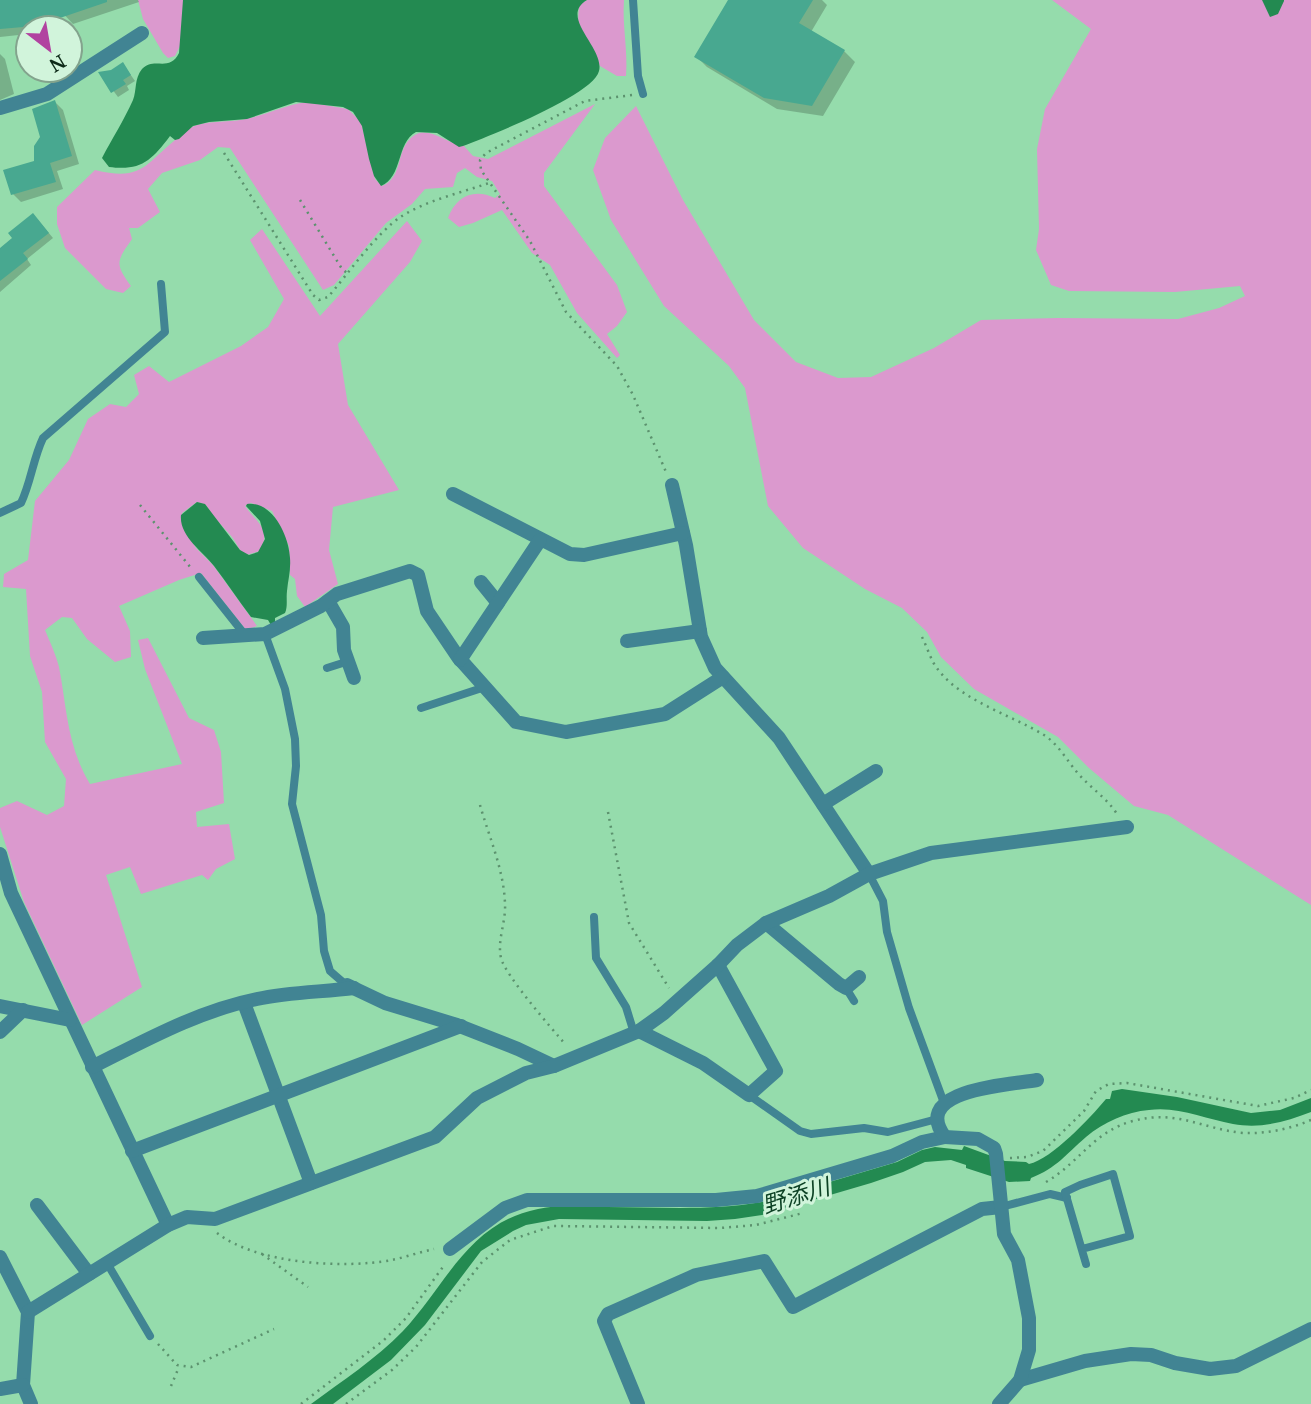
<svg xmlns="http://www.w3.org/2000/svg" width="1311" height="1404" font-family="'Noto Serif','Noto Sans JP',serif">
	<rect width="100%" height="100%" fill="#95dcac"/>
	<g fill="#db99ce">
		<polygon points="138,0 184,0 181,44 175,56 168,58 163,53 143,19"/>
		<path d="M 587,0 L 624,0 C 622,25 628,50 626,76 L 617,76 L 600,66 L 578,22 L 579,5 Z"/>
		<polygon points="1052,0 1311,0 1311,905 1168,815 1134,806 1089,768 1058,737 974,689 941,657 927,632 902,608 865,589 803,548 768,506 745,388 729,366 664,306 611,220 593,170 605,138 636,106 683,200 754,320 796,362 838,378 871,377 934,348 981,320 1058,318 1178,319 1219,308 1245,296 1240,286 1175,292 1069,291 1051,285 1036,250 1039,229 1037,149 1045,109 1091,29"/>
		<path d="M 307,102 L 348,109 L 361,122 L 375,179 L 382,186 C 403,178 396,152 410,139 C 426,122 445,144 463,145 L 473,156 L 488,159 L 595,104 L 544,173 L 544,186 L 617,285 L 627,312 L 617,326 L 607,334 L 620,355 L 617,358 L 577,313 L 550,265 L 532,253 L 502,210 L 473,223 L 459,227 L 448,218 C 456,196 474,188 495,198 L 500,194 L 492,181 L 477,177 L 465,168 L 457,173 L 453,187 L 425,189 L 412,204 L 386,223 L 334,285 L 323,290 L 230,148 L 218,147 L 200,160 L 162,173 L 148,189 L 160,212 L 138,228 L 129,228 L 132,239 C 117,261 114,263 131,286 L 123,293 L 106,289 L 65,248 L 57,224 L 57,207 L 95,170 C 144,182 145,163 179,137 C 185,133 189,127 197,125 C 214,120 233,123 250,118 C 271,113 285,105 307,102 Z"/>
		<path d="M 407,221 L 422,241 L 410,262 L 338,344 L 348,405 L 399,490 L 333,507 L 329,550 L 338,584 L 305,607 L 297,596 L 295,579 L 290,575 L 289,546 L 272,511 L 251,503 L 245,506 C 256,522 272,529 260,551 L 246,555 C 238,550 237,543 232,537 C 222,525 214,519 206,505 L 197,502 L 182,513 L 182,525 L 196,548 L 213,565 L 257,626 L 246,630 L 201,573 L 179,580 L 119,606 L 130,631 L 131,657 L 115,662 L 87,639 L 72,618 L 62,617 L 45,630 C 50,642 56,655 59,667 C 67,709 67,746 90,784 L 182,764 L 145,669 L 138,640 L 148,638 L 189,718 L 214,730 L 221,752 L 224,803 L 196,812 L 197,827 L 229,824 L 235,859 L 216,869 L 208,880 L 202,875 L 141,894 L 130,867 L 106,875 L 142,987 L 82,1025 L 24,902 L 0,827 L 0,808 L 17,801 L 47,815 L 64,806 L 66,779 L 45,742 L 42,692 L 30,656 L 26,589 L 3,587 L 4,574 L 28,560 L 35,501 L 69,460 L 88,419 L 110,404 L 126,407 L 139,394 L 134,375 L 149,366 L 169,382 L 241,346 L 268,327 L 284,299 L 250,240 L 262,229 L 320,316 Z"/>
	</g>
	<g fill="#238a51">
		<path d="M 183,0 L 587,0 C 558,17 605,48 599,71 C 594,95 487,137 463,146 L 459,147 L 437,133 L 416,132 C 396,143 403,177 381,186 L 374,176 L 369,159 L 362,126 L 353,112 L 343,107 L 296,102 L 247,119 L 209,122 L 193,126 L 179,139 L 175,140 L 170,136 C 151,161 141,171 109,167 L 102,158 C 112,139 124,120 133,100 C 137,90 134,79 142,69 C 154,56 169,73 179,53 Z"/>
		<polygon points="1262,0 1284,0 1284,1 1278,14 1270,17"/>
		<path d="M 197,502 L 205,504 L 240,550 L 249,555 L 258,552 L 265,539 L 260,521 L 246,506 L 247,504 C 273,501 289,536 290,558 C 291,570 288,580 287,591 C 286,599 288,606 285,613 L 275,618 L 275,632 L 268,620 L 251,617 C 238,600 227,583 214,566 C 202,551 179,536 181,515 Z"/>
		<path d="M 1122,1089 L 1177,1097 L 1251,1113 L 1280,1110 L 1311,1098 L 1311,1112 C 1285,1122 1261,1129 1233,1124 C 1205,1119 1178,1106 1149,1110 C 1126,1112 1104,1122 1086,1137 C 1066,1154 1057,1168 1031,1178 L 1030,1181 L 1009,1182 L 966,1168 L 966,1165 L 951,1160 L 925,1162 L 903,1172 L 871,1183 L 762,1215 L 735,1219 L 707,1221 L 559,1219 L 526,1225 L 513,1231 L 481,1251 L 425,1325 L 391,1360 L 333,1404 L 311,1404 C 342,1381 376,1359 403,1331 C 447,1284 468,1223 538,1209 C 560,1204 584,1206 607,1207 C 659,1207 711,1211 762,1202 L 897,1162 L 922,1150 L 935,1147 L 962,1150 L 964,1146 L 1005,1161 L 1026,1162 L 1029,1164 C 1052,1159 1090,1118 1106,1099 L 1110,1099 L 1112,1091 Z"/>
	</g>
	<g fill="#0003">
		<polygon points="0,0 138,0 139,2 73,24 58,8 64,28 28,28 28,34 0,37"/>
		<polygon points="730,0 822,0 827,5 811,32 844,51 855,62 823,116 777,109 707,67 696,56"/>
		<polygon points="70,48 77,74 49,82 40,70 70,70"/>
		<polygon points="0,54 5,59 14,94 0,100"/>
		<polygon points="123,64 135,81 127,86 129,90 118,97 103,77"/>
		<polygon points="55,102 63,110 79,164 57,171 63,189 21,202 13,194 35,162"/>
		<polygon points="38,220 53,238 27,259 31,265 0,292 0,251"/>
	</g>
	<g fill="#48a890">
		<polygon points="0,0 107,0 107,2 57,19 58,24 0,29"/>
		<polygon points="728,0 813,0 799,23 845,50 812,106 764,98 694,57"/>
		<polygon points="123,62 131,75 123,80 126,84 111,93 98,72 111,70"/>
		<polygon points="55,100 72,156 50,163 56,182 11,195 3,170 34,161 34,146 40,137 32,109"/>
		<polygon points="33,213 49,233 23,253 28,259 0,281 0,248 12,238 8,233"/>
	</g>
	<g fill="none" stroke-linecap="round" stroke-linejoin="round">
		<g stroke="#5c926e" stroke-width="2.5" stroke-dasharray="2 5" stroke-linecap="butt">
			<polyline points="632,95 585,101 486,153 480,160 481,170 530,241 566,312 617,366 633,395 666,472"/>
			<path d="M 224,153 L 313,295 L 319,300 L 328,297 C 348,274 377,232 402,216 C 428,200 460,193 489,183"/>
			<polyline points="300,200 342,269 347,273"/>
			<polyline points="140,505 191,568"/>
			<path d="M 922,637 C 926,645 929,654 933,662 C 954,699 1010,714 1044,735 C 1058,744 1066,759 1076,771 C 1089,787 1106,797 1117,814"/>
			<path d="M 480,805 C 489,837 504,870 505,904 C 506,922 497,940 501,958 C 505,975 552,1029 566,1045"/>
			<polyline points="608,812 629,923 669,988"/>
			<polyline points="1010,1158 1027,1157 1043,1151 1084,1111 1096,1091 1109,1084 1127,1083 1258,1106 1294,1098 1311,1090"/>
			<path d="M 1046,1182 C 1079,1163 1094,1131 1133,1121 C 1177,1109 1202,1129 1243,1133 C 1266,1134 1290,1129 1311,1120"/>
			<path d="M 217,1233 C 257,1264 343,1269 392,1260 C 406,1257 420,1252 434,1249"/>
			<polyline points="262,1254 308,1287"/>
			<polyline points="158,1344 177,1365 191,1367 274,1329"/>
			<polyline points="171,1386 179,1367"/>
			<polyline points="301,1404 384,1340 406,1318 445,1264"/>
			<polyline points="346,1404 392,1370 416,1347 482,1262 510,1240 553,1226 720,1228 756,1225 803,1213"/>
		</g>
		<g stroke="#418493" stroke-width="8">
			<polyline points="633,0 638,76 643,94"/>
			<path d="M 0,513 L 21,503 C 31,482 33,459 43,438 L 165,332 L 161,284"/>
			<polyline points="199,577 245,635"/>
			<polyline points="265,634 285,689 295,739 296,766 292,804 321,915 324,951 330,971 345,984"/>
			<polyline points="327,668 349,661"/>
			<polyline points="421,708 485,687"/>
			<polyline points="869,874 883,901 887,932 909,1008 944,1103"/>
			<polyline points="594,917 596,958 626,1007 634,1033"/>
			<polyline points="846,988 854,1001"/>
			<polyline points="749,1095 800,1131 811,1134 864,1128 888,1132 937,1119"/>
			<polyline points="1001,1207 1050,1194 1067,1198"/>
			<polyline points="1082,1249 1130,1236 1113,1174 1080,1185 1065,1192 1086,1264"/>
			<polyline points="107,1263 150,1336"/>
		</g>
		<g stroke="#418493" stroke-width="14">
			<polyline points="0,108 47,94 142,33"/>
			<polyline points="672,485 686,545 701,637 715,668 779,738 869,874"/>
			<polyline points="453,494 570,554 584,555 683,533"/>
			<polyline points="481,582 498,603"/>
			<polyline points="328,601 343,627 344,650 354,678"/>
			<polyline points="203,638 265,634 321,606 337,594 410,571 418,575 427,611 458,657 516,722 566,732 665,714 723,677"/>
			<polyline points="627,641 700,631"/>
			<polyline points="460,660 540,540"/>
			<polyline points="823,804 876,771"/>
			<polyline points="0,854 11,893 168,1225"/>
			<polyline points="766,923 839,984 846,988 859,977"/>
			<polyline points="347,985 385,1003 457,1025 518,1049 554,1066"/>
			<polyline points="244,1003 311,1183"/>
			<polyline points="0,1006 70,1020"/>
			<polyline points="639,1031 703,1063 749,1095 776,1071 718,965"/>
			<polyline points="0,1032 23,1010"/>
			<path d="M 92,1067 C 146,1040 198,1011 257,999 C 289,992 323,992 354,988"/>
			<polyline points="132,1151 461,1026"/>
			<polyline points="37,1205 89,1274"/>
			<polyline points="450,1249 505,1208 527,1200 716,1200 757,1196 892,1156 922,1142 945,1137"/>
			<polyline points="0,1257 28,1312 23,1385 31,1404"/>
			<polyline points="28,1312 168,1225 187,1217 215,1219 435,1137 477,1098 526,1073 554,1066 639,1031 664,1013 718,965 737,945 766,923 829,896 869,874 931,853 1127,827"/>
			<polyline points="1020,1380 1085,1361 1131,1354 1151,1355 1175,1363 1210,1369 1236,1366 1311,1329"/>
			<polyline points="0,1389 23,1385"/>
			<polyline points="638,1404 604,1321 608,1314 696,1275 764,1261 793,1307 982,1209 1001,1207"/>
			<path d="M 999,1404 L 1020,1380 L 1029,1350 L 1029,1318 L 1018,1260 L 1004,1234 L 996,1154 L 994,1148 L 978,1139 L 945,1137 C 909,1089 1010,1085 1037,1080"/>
		</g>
	</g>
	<g text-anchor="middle" stroke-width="6" stroke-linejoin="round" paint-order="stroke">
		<g font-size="23" font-style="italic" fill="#0d4225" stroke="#d1f4db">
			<text transform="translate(796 1196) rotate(-17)" y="8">野添川</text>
		</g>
	</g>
	<g transform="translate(49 49) rotate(149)"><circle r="33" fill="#d1f4db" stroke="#83a38d" stroke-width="2"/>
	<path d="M0-5L12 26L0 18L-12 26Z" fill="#b142a0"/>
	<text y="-10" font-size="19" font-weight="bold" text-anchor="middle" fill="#0d2a18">N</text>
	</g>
</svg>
